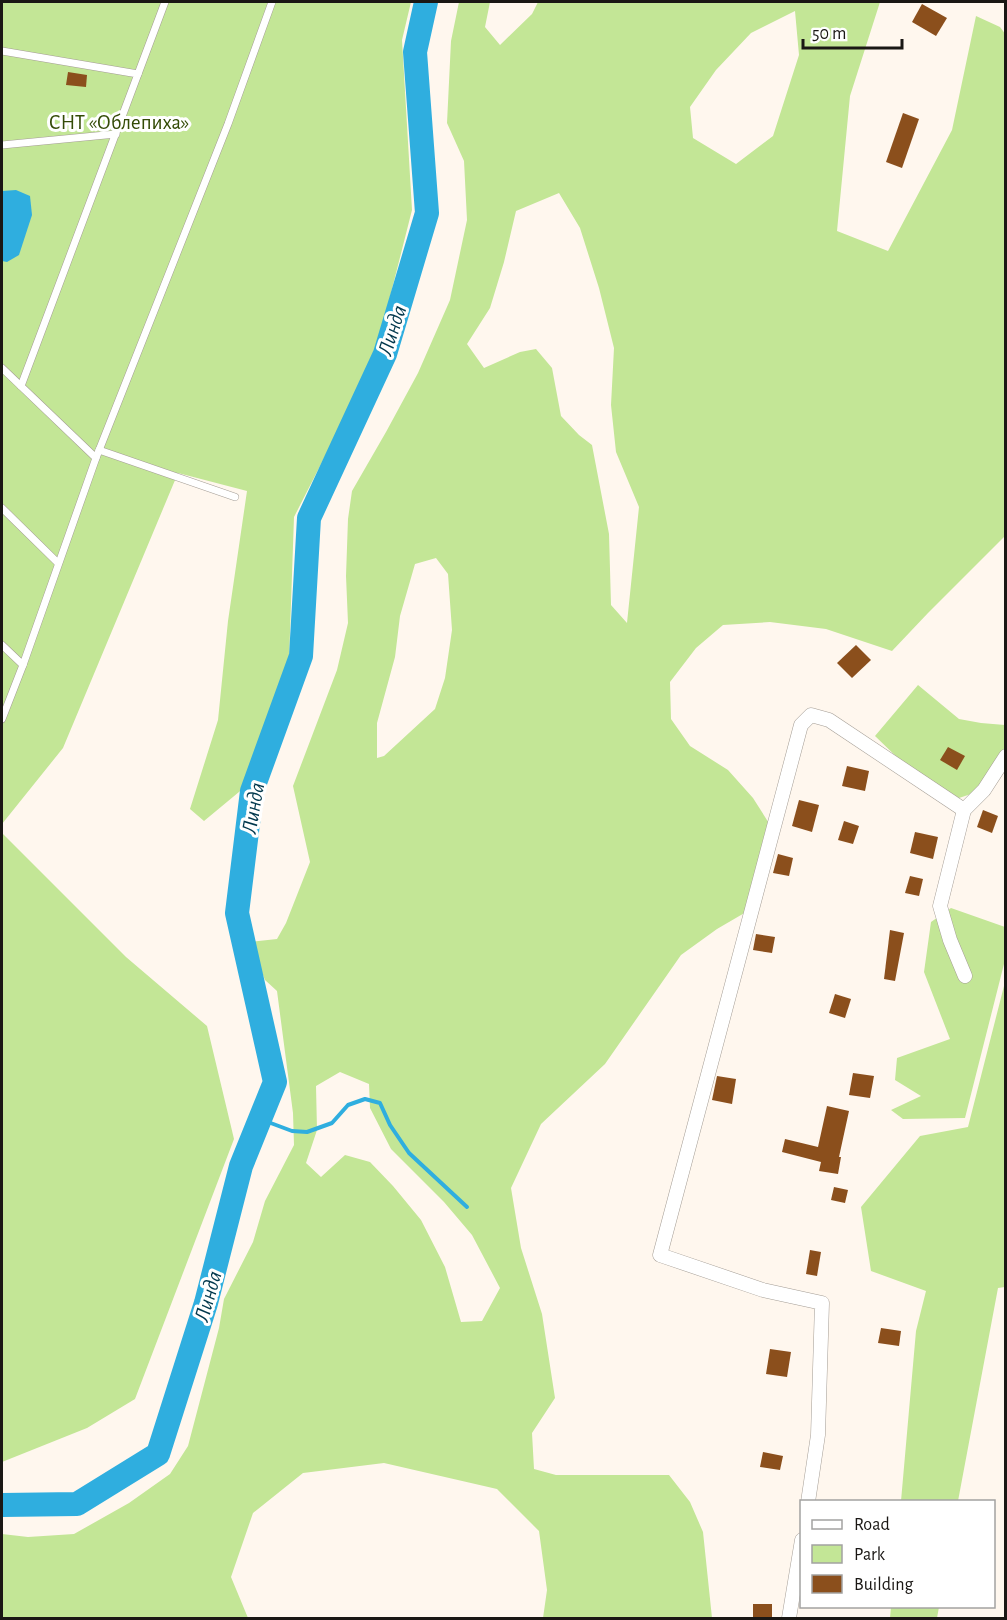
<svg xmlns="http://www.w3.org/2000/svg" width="1007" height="1620" font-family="'Alegreya Sans',sans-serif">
	<rect width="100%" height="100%" fill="#fff7ee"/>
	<g fill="#c3e696" fill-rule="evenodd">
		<polygon points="2,2 411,2 402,40 412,210 374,360 294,517 289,661 245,787 204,821 190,809 218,720 228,621 247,491 178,473 63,748 2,824"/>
		<path d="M 459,2 L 490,2 L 485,27 L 500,45 L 532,14 L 538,2 L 880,2 L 850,96 L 837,231 L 888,251 L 952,130 L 976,16 L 1000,27 L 1006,35 L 1005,536 L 928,613 L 892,651 L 826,629 L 770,622 L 723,625 L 696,648 L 670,682 L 671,719 L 690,746 L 728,770 L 753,798 L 772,828 L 753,908 L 717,929 L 681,955 L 605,1064 L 541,1124 L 511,1188 L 521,1248 L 542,1314 L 555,1398 L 532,1433 L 534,1469 L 556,1475 L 669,1475 L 690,1502 L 703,1532 L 712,1618 L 543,1618 L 547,1590 L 539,1531 L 497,1489 L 384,1463 L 303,1473 L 253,1513 L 231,1577 L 248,1618 L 2,1618 L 2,1534 L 28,1537 L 74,1534 L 129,1503 L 170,1474 L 188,1446 L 219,1328 L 224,1299 L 253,1242 L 265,1201 L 294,1145 L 293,1113 L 277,991 L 265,980 L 250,942 L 277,939 L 286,923 L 310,862 L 293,786 L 337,670 L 348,623 L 346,576 L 348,519 L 352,491 L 386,432 L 418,373 L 450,300 L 467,220 L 464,161 L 447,123 L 451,41 ZM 795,11 L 799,55 L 773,136 L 736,164 L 693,138 L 690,107 L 716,70 L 751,33 ZM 559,193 L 580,228 L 599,288 L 614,348 L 611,405 L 616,452 L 639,507 L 627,623 L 611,605 L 609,534 L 592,445 L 579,435 L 561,416 L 552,368 L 536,349 L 520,352 L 484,368 L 467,344 L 490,308 L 504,262 L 516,211 ZM 436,558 L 448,574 L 452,630 L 445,678 L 435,709 L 384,756 L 377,758 L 377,723 L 395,657 L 400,616 L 415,564 ZM 340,1072 L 369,1084 L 370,1108 L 391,1149 L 444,1202 L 472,1235 L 500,1288 L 482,1321 L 461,1322 L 445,1267 L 421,1220 L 393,1186 L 370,1162 L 345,1155 L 321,1177 L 306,1163 L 317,1130 L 316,1086 Z"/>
		<polygon points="918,685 959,719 981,723 1005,725 1005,745 1003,752 974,793 959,798 904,764 875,736"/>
		<polygon points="2,833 126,957 207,1026 234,1139 135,1399 87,1428 2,1462"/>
		<polygon points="951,908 1005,927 1005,960 965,1118 903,1119 891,1110 921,1096 895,1080 897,1058 950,1039 924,972 931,922"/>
		<polygon points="1005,982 1005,1287 998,1288 958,1501 901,1501 916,1331 926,1291 871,1271 861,1207 920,1136 968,1127"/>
		<polygon points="891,1607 891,1606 939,1607 937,1618 890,1618"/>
	</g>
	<polygon fill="#2faedf" points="16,190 30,196 32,215 19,255 7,262 2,261 2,191"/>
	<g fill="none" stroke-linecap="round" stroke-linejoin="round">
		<polyline stroke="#2faedf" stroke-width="4" points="260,1119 292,1131 307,1132 332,1123 348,1105 365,1099 380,1103 390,1125 409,1153 467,1207"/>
		<polyline stroke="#2faedf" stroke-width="24" points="2,1505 77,1504 158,1454 206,1303 241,1166 275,1082 237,913 252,791 301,656 309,518 385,354 427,213 415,52 426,2"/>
	</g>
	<g fill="#8b4f1c">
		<polygon points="922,4 947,18 936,36 912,22"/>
		<polygon points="68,72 87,75 86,87 66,85"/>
		<polygon points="903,113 919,119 902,168 886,162"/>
		<polygon points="856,645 871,660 852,678 837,663"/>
		<polygon points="948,747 965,756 957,770 940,760"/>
		<polygon points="847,766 869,771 865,791 842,786"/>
		<polygon points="799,800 819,805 812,832 792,826"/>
		<polygon points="983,810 998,816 992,833 977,827"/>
		<polygon points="844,821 859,826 853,844 838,840"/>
		<polygon points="915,832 938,837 933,859 910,853"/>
		<polygon points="778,854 793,858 789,876 773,873"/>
		<polygon points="910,876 923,879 919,896 905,893"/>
		<polygon points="890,930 904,933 895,981 884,979"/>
		<polygon points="756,934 775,937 772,953 753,950"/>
		<polygon points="835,994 851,999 845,1018 829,1013"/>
		<polygon points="853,1073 874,1076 870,1098 849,1095"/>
		<polygon points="717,1076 736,1079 732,1104 712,1100"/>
		<polygon points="827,1106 849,1111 839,1157 841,1157 838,1174 819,1171 821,1162 782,1152 785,1139 818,1147"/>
		<polygon points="834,1187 848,1190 845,1203 831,1200"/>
		<polygon points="810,1250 821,1252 817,1276 806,1274"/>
		<polygon points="881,1328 901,1331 899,1346 878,1343"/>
		<polygon points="770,1349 791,1352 787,1377 766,1374"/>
		<polygon points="763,1452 783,1456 780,1470 760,1467"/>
		<rect x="753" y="1604" width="19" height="14"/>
	</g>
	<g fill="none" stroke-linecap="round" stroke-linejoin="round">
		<defs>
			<g id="service">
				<polyline points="2,51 138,74 21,386"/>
				<polyline points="138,74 165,2"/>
				<polyline points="2,145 116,134"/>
				<polyline points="2,368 96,458 228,124 272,2"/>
				<polyline points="99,450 235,497"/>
				<polyline points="2,508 58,563"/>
				<polyline points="2,645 23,665 96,458"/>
				<polyline points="2,719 23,665"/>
			</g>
			<g id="minor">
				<polyline points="965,976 950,940 940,906 964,810 984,790 1006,756"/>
				<polyline points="808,1502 818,1435 822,1303 763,1290 660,1255 801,725 811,715 829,720 964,810"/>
				<polyline points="789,1618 802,1540"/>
			</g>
		</defs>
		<use href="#service" stroke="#a49d95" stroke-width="8"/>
		<use href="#minor" stroke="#a49d95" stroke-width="15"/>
		<use href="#service" stroke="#fff" stroke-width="7"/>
		<use href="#minor" stroke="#fff" stroke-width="14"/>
	</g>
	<g text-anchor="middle" stroke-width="6" stroke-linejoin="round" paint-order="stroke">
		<g font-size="21" fill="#334b06" stroke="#fff">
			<text x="119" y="129">СНТ «Облепиха»</text>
		</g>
		<g font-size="22" font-style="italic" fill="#00374c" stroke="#fff">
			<text transform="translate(391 330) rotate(-72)" y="8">Линда</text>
			<text transform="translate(252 808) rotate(-80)" y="8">Линда</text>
			<text transform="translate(207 1296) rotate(-74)" y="8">Линда</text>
		</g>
	</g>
	<rect width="1007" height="1620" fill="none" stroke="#1a1714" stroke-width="6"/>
	<rect x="800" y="1500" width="195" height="108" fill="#ffffff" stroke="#a3a2a1" stroke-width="1.5"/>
	<rect x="812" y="1520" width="30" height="9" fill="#ffffff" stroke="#a3a2a1" stroke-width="1.5"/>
	<text x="854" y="1530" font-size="18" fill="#1a1714">Road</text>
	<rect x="812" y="1545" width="30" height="18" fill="#c3e696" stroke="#a3a2a1" stroke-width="1.5"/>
	<text x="854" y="1560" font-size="18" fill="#1a1714">Park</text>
	<rect x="812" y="1575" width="30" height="18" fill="#8b4f1c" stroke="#a3a2a1" stroke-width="1.5"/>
	<text x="854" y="1590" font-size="18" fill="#1a1714">Building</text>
	<path d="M803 39v9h99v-9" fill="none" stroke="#1a1714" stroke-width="3"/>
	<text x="812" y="39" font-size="18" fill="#1a1714" stroke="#ffffff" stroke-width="4.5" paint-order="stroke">50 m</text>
</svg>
